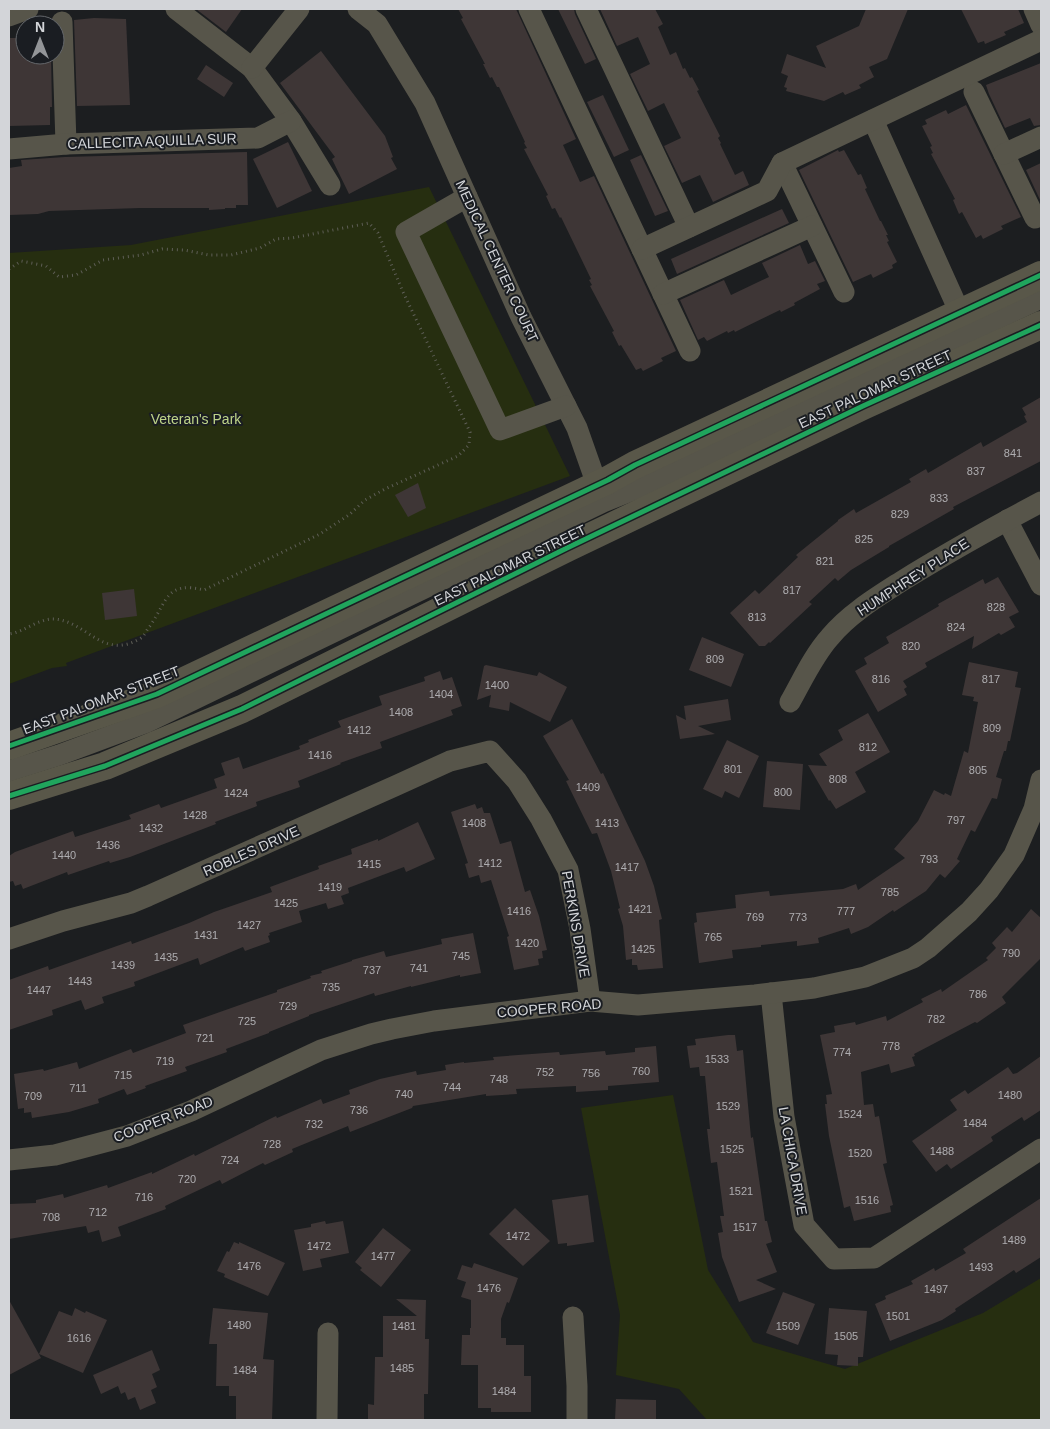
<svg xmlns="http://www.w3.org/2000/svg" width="1050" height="1429" font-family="Arial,sans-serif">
	<rect width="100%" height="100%" fill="#1c1e20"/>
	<g fill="#262e10">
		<polygon points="429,187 570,476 66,663 67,666 52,668 9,684 9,253 131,245"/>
		<polygon points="673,1095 708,1270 753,1342 845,1369 983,1313 1041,1278 1041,1419 1036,1420 707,1420 679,1389 616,1375 620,1315 581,1108"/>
	</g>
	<g fill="#3e3636">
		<polygon points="196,9 242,9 226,32"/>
		<polygon points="458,9 516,9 576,139 563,145 580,182 594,176 676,351 661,358 663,361 643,371 641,368 636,370 621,345 619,346 612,332 614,331 590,286 592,285 589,280 591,279 561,217 560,218 555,208 552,209 546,196 548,195 524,149 527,148 524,143 525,142 499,87 497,87 492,77 490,78 483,64 485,64 461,19 463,18"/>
		<polygon points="558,9 574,9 575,14 596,59 585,64"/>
		<polygon points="600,9 655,9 663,24 658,27 670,55 676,52 683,69 685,68 690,78 692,77 699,90 697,91 720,136 718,138 721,143 720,144 735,175 743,171 749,185 713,202 700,175 682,183 664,146 681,138 664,103 648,111 630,74 650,64 638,37 617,46"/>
		<polygon points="866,9 908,9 887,59 869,67 874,77 859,85 861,88 845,95 843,92 824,101 786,91 787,88 784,87 788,76 781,73 787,54 826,68 816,46 859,26"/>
		<polygon points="961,9 1018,9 1024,23 1004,32 1006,35 985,44 984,41 978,43"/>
		<polygon points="94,18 126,19 130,105 77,106 74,20"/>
		<polygon points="9,38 25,38 25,55 51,55 52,107 50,107 50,125 9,126"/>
		<polygon points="321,51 385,136 393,157 391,158 397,169 349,194 332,159 335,157 280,83"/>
		<polygon points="1041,63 1041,125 1034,126 1030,118 1005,128 989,94 986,85"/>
		<polygon points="206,65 233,83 224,97 197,79"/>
		<polygon points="603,95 629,150 614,157 587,102"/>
		<polygon points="966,105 1021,217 1001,226 1003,229 983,239 981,235 976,238 962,212 959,214 953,200 955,199 931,154 933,153 930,147 932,146 922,126 927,124 925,120 946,110 948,114"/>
		<polygon points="288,142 312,191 277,208 253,159"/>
		<polygon points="838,150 839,152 844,150 858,175 861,174 867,188 865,189 880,221 881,221 888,235 886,235 889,241 887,242 897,262 892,265 893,268 873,278 871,274 853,282 799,170"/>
		<polygon points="247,152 248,205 236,205 236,208 225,208 225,209 209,210 209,208 140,208 49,211 38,214 9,215 9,168 22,166 21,160 65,157"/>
		<polygon points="641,155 668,211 655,216 630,160"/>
		<polygon points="1041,163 1041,202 1026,170"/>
		<polygon points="782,209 789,223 677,274 671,259"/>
		<polygon points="800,245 808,264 815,261 825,281 817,284 820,289 794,303 795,305 781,312 780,310 735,332 734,330 728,333 727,331 707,341 704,337 698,340 680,300 724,280 731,295 769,277 762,263"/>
		<polygon points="1041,397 1041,461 953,507 954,509 889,546 889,547 851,570 838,581 835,578 809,602 812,604 770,643 769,642 765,646 759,646 730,613 755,590 759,594 798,557 796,555 838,521 838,520 854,509 856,513 911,482 909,479 926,469 928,473 981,442 983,447 1027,422 1024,416 1026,415 1022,408"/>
		<polygon points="418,483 426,508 408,517 395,495"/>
		<polygon points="998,577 1019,612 1009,617 1015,627 1001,635 999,633 972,649 974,636 925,663 927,667 903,681 907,687 904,689 907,695 878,712 855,671 867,664 864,658 889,643 886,637 939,606 938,604 983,579 985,584"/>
		<polygon points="134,589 137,616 105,620 102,593"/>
		<polygon points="702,637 744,654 731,687 689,670"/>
		<polygon points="969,662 1018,672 1015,687 1021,688 1010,741 1008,741 1006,751 1004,751 996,777 1002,779 997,799 992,798 975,832 971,830 957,859 960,861 945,878 940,874 926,891 894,912 893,910 868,927 851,934 849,928 818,938 819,943 797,946 797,941 761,945 761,947 732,950 733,958 699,963 694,923 697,922 696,913 736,908 735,895 769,891 770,896 843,889 856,884 858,890 905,858 894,849 918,821 934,790 944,795 945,793 951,796 964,751 968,753 978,702 973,701 974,697 962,695"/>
		<polygon points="486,665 537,676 539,672 567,687 550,722 510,702 509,711 489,707 491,695 477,700 484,666"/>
		<polygon points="440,671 443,680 452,677 462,706 451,710 453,715 380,742 382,748 340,763 341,764 298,781 300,787 256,802 257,806 215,822 216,824 130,857 110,863 109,861 68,875 67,872 23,889 21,884 15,886 13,881 9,882 9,856 15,852 73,831 75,837 131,819 129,815 159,804 161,808 217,788 214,779 225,775 221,763 239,757 243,769 300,749 299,746 309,742 308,740 341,727 338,721 382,705 379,696 425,681 424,677"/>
		<polygon points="728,699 731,720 698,726 715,734 680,739 676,715 686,720 684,706"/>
		<polygon points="868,713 890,752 855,772 866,792 836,809 830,800 829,801 808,765 827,766 819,754 843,740 838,730"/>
		<polygon points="572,719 601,774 603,773 645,861 654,886 662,919 659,920 663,968 638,970 637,965 632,965 632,959 626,960 623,926 618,909 620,908 611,871 597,833 592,834 566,781 569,780 543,736"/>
		<polygon points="727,740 759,756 739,798 725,791 722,798 703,789"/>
		<polygon points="767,761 803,764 800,810 763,807"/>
		<polygon points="475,804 477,809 482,807 484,813 490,813 500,844 511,841 525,892 530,890 539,916 547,950 542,951 543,958 538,959 539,965 514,970 507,937 509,936 491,880 481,883 479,875 469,878 465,864 468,863 451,812"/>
		<polygon points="418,822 435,859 406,872 404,867 348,888 349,893 341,896 344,904 328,909 326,903 299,911 302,922 269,933 270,935 268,936 270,942 245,951 243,947 200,965 198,958 134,982 135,986 102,997 104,1003 85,1010 81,1000 52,1010 53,1015 9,1030 9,980 48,966 49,970 131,941 132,944 189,923 214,912 272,892 270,887 319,869 318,866 352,854 351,849 378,839 378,841"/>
		<polygon points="1031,909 1041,918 1041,958 1002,997 1006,1003 977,1023 975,1022 914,1054 915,1056 912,1057 915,1066 891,1073 889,1064 861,1072 864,1105 873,1104 875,1117 879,1116 887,1163 883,1164 893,1205 890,1206 891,1212 854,1221 850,1206 844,1208 829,1136 825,1104 827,1104 826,1095 832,1094 820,1035 835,1032 834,1026 855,1022 856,1025 886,1016 887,1021 923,1002 921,999 941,989 942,992 988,960 986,958 996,948 992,943 1007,927 1012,932"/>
		<polygon points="473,933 481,973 460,977 460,975 411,987 411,986 375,996 374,993 309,1015 309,1016 269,1032 269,1033 226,1049 227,1052 185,1067 187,1071 145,1086 146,1088 127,1095 124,1089 98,1099 99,1103 69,1112 32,1118 31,1112 24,1113 24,1108 18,1109 14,1074 43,1069 44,1071 77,1062 79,1069 131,1049 133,1053 186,1033 183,1025 277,992 277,990 311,978 310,976 322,973 321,971 352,961 352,960 384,951 386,957 442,944 441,939"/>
		<polygon points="728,1035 735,1035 737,1051 743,1050 751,1138 753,1137 765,1221 767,1221 772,1242 766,1244 777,1272 756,1280 776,1289 739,1302 722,1257 718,1233 723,1232 720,1216 724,1216 717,1162 711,1163 707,1129 710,1129 705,1076 700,1076 699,1067 690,1068 687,1046 696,1045 695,1039"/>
		<polygon points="656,1046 659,1082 608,1086 608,1090 576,1092 576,1086 516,1089 517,1094 486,1096 486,1094 413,1106 412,1108 350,1132 348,1126 292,1149 293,1152 265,1165 263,1163 222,1184 220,1180 165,1206 166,1209 118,1227 121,1236 102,1242 99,1230 88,1233 86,1226 9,1239 9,1204 36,1203 36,1200 63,1194 64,1198 107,1185 108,1188 152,1172 152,1174 194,1154 195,1156 276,1116 277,1118 321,1099 323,1104 350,1094 349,1090 380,1079 416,1071 417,1075 446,1070 445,1065 464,1062 464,1063 494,1060 493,1057 559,1052 560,1055 605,1051 606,1055 635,1052 635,1048"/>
		<polygon points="1041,1056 1041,1110 1024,1121 1022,1117 991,1137 993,1141 951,1169 947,1164 936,1172 912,1141 957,1110 950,1100 965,1090 968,1094 1008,1067 1013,1074 1017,1073"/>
		<polygon points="588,1195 594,1242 567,1246 567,1243 558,1244 552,1200"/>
		<polygon points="1041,1198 1041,1257 1016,1273 1014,1270 955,1309 956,1311 942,1320 890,1341 875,1304 886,1299 885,1296 913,1284 911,1281 934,1268 935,1271 966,1253 963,1249"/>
		<polygon points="515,1208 550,1241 523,1266 489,1234"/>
		<polygon points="325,1221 326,1224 343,1221 349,1253 320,1259 322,1267 303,1271 294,1230 311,1227 311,1224"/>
		<polygon points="383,1228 411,1250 381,1287 360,1270 362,1268 355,1262"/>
		<polygon points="234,1242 239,1244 239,1242 285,1263 268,1296 224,1277 225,1274 217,1271 227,1251 229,1252"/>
		<polygon points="474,1263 518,1278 509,1303 507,1302 501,1319 501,1338 506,1338 506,1345 524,1345 524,1376 531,1376 531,1412 491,1412 491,1408 478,1408 478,1365 461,1365 462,1335 470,1335 470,1328 471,1328 471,1300 461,1297 466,1282 457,1279 462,1265 472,1268"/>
		<polygon points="783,1292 815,1304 798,1345 766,1333"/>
		<polygon points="396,1299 426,1300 425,1339 429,1339 428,1394 424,1394 424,1420 368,1420 368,1404 374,1405 375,1357 383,1357 383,1316 417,1316"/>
		<polygon points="9,1300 41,1358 9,1375"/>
		<polygon points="75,1308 85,1313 86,1311 107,1320 83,1373 39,1354 59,1311 72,1316"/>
		<polygon points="213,1308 268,1313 263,1359 274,1360 272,1420 236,1420 236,1396 229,1396 229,1386 216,1386 217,1344 209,1344"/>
		<polygon points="829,1308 867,1311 863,1357 858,1357 858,1366 837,1365 838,1355 825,1354"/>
		<polygon points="152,1350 160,1370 152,1374 157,1387 151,1390 156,1403 140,1410 135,1397 128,1400 125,1392 121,1394 118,1386 101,1394 93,1375"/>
		<polygon points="616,1399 656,1400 656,1420 615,1420"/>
	</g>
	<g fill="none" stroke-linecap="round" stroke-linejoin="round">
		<path stroke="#5e5e56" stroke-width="3" stroke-dasharray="1 4" stroke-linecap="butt" d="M 9,269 L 21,261 L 46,266 L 59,277 L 76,275 L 103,260 L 141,255 L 162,249 L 184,250 L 209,255 L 231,255 L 260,248 L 276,239 L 292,238 L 369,223 L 378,233 L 403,292 L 470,432 L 469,445 L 458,456 L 385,489 L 365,500 L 349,515 L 320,534 L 204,590 C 166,581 168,600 150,626 C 147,629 145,635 141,638 C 102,662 86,619 52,619 C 36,620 24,632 9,634"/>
		<g stroke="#57554a" stroke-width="21">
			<polyline points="176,9 252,68 291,121 330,185"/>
			<polyline points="358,9 377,24 425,103 521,317 577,428 602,499"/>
			<polyline points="529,9 690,351"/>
			<polyline points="586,9 689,227"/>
			<polyline points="1034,9 1041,25"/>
			<polyline points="9,16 28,9"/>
			<polyline points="62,22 66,144"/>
			<polyline points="252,68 299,9"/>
			<polyline points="974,92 1035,218"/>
			<polyline points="873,120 960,313"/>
			<polyline points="9,149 66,144 258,138 291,121"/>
			<polyline points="1004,154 1041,137"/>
			<polyline points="782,163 844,292"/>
			<polyline points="467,197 406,232 500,430 566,406"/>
			<polyline points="642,249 767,191 782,163 1041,40"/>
			<polyline points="663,294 812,226"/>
			<polyline points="1007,520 1041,585"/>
			<path d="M 790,702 C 802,681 813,656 830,637 C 849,614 877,597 902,581 C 947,553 994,527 1041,502"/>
			<polyline points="9,771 59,755 145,723 603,502 648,484 1041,298"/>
			<polyline points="9,939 63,921 131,903 148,896 395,786 450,761 490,751 517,781 541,819 568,870 580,929 590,1001"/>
			<polyline points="771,993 784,1117 804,1225 834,1259 874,1258 1041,1149"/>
			<polyline points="9,1160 55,1155 127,1136 191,1111 321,1050 371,1034 392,1029 434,1021 590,1001 638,1005 755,995 814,988 865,977 913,958 928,948 969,912 989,890 1014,855 1034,809 1041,780"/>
			<polyline points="573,1317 577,1386 577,1420"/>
			<polyline points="327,1420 328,1333"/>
		</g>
		<g stroke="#595749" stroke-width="28">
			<polyline points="9,746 157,694 608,480 635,465 1041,275"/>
			<polyline points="9,796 105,766 242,709 567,548 863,406 1041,325"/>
		</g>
		<defs>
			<g id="cycleway">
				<polyline points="9,746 157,694 608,480 635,465 1041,275"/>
				<polyline points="9,796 105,766 242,709 567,548 863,406 1041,325"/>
			</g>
		</defs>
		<use href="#cycleway" stroke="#1a1d22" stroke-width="8"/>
		<use href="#cycleway" stroke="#20a55d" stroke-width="5"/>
	</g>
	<g text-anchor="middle" stroke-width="4" stroke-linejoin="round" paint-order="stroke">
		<g font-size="11" fill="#aeadb0">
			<text x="1013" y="457">841</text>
			<text x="976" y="475">837</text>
			<text x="939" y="502">833</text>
			<text x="900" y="518">829</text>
			<text x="864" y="543">825</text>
			<text x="825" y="565">821</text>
			<text x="792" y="594">817</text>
			<text x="996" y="611">828</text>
			<text x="757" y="621">813</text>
			<text x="956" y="631">824</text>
			<text x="911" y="650">820</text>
			<text x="715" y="663">809</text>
			<text x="881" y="683">816</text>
			<text x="991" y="683">817</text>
			<text x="497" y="689">1400</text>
			<text x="441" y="698">1404</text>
			<text x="401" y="716">1408</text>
			<text x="992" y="732">809</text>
			<text x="359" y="734">1412</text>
			<text x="868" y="751">812</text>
			<text x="320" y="759">1416</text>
			<text x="733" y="773">801</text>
			<text x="978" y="774">805</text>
			<text x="838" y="783">808</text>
			<text x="588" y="791">1409</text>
			<text x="783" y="796">800</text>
			<text x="236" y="797">1424</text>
			<text x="195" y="819">1428</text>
			<text x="956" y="824">797</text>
			<text x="474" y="827">1408</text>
			<text x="607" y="827">1413</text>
			<text x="151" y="832">1432</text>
			<text x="108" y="849">1436</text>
			<text x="64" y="859">1440</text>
			<text x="929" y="863">793</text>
			<text x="490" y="867">1412</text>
			<text x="369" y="868">1415</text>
			<text x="627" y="871">1417</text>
			<text x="330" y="891">1419</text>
			<text x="890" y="896">785</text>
			<text x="286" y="907">1425</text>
			<text x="640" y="913">1421</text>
			<text x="519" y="915">1416</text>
			<text x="846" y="915">777</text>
			<text x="755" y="921">769</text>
			<text x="798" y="921">773</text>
			<text x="249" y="929">1427</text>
			<text x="206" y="939">1431</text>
			<text x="713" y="941">765</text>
			<text x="527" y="947">1420</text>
			<text x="643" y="953">1425</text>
			<text x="1011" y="957">790</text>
			<text x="461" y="960">745</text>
			<text x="166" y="961">1435</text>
			<text x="123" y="969">1439</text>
			<text x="419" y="972">741</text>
			<text x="372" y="974">737</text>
			<text x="80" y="985">1443</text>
			<text x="331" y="991">735</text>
			<text x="39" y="994">1447</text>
			<text x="978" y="998">786</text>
			<text x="288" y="1010">729</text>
			<text x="936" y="1023">782</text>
			<text x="247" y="1025">725</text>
			<text x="205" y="1042">721</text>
			<text x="891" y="1050">778</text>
			<text x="842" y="1056">774</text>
			<text x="717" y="1063">1533</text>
			<text x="165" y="1065">719</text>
			<text x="641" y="1075">760</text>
			<text x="545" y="1076">752</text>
			<text x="591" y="1077">756</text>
			<text x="123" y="1079">715</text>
			<text x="499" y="1083">748</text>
			<text x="452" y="1091">744</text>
			<text x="78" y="1092">711</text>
			<text x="404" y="1098">740</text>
			<text x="1010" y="1099">1480</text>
			<text x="33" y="1100">709</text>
			<text x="728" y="1110">1529</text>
			<text x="359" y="1114">736</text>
			<text x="850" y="1118">1524</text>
			<text x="975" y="1127">1484</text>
			<text x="314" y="1128">732</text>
			<text x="272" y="1148">728</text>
			<text x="732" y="1153">1525</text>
			<text x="942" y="1155">1488</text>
			<text x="860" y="1157">1520</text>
			<text x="230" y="1164">724</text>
			<text x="187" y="1183">720</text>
			<text x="741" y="1195">1521</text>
			<text x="144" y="1201">716</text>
			<text x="867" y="1204">1516</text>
			<text x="98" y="1216">712</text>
			<text x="51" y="1221">708</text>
			<text x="745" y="1231">1517</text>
			<text x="518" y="1240">1472</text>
			<text x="1014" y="1244">1489</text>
			<text x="319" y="1250">1472</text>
			<text x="383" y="1260">1477</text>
			<text x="249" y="1270">1476</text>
			<text x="981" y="1271">1493</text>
			<text x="489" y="1292">1476</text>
			<text x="936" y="1293">1497</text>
			<text x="898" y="1320">1501</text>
			<text x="239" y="1329">1480</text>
			<text x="404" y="1330">1481</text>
			<text x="788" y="1330">1509</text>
			<text x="846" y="1340">1505</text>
			<text x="79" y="1342">1616</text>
			<text x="402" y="1372">1485</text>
			<text x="245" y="1374">1484</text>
			<text x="504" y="1395">1484</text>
		</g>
		<g font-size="14" fill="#d3d5d9" stroke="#1a1d22">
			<text transform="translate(152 141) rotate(-2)" y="5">CALLECITA AQUILLA SUR</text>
			<text transform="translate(497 261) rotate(65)" y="5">MEDICAL CENTER COURT</text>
			<text transform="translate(875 389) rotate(-25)" y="5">EAST PALOMAR STREET</text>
			<text transform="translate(510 565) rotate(-26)" y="5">EAST PALOMAR STREET</text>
			<text transform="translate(913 577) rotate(-33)" y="5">HUMPHREY PLACE</text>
			<text transform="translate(101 700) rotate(-21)" y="5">EAST PALOMAR STREET</text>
			<text transform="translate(251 851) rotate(-24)" y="5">ROBLES DRIVE</text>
			<text transform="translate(576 924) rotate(80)" y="5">PERKINS DRIVE</text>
			<text transform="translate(549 1008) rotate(-5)" y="5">COOPER ROAD</text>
			<text transform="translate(163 1119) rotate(-21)" y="5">COOPER ROAD</text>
			<text transform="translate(793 1161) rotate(80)" y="5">LA CHICA DRIVE</text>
		</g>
		<g font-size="14" fill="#bed489" stroke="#1a1d22">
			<text x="196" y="424">Veteran's Park</text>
		</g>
	</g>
	<rect width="1050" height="1429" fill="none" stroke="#d3d5d9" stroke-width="20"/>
	<g transform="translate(40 40)"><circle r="24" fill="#1a1d22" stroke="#64676b"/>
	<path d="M0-4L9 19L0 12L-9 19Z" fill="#939598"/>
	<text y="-8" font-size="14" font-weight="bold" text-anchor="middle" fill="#d3d5d9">N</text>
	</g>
</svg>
